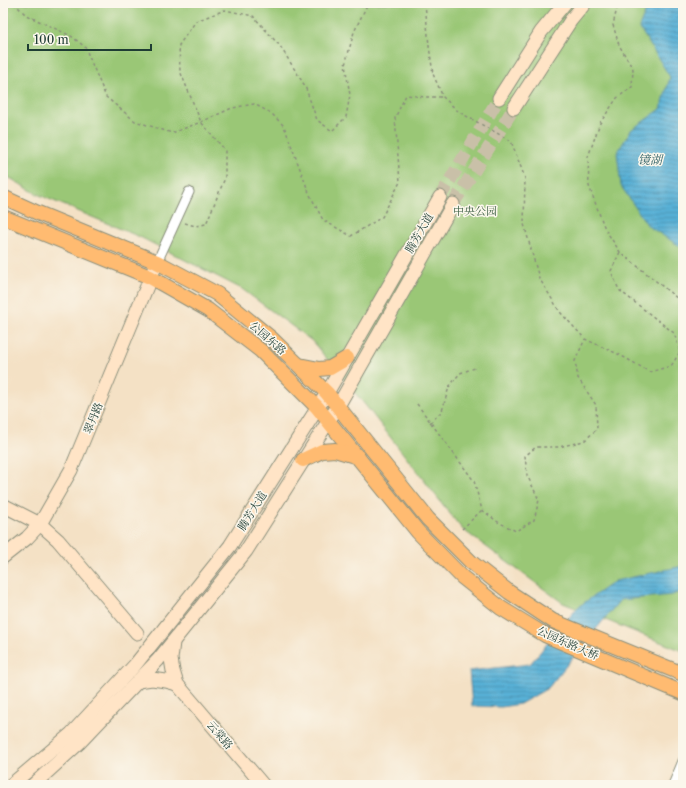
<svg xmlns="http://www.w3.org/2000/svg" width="686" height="788" font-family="'Libre Caslon Text','Noto Serif SC',serif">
	<defs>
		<pattern id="water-rules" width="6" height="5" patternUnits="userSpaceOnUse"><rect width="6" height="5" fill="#59b0d6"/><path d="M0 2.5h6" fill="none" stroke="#4990ae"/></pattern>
	</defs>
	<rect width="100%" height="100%" fill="#fbf7ec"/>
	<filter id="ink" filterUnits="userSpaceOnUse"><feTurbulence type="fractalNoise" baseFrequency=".025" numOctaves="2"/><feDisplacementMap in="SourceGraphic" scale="8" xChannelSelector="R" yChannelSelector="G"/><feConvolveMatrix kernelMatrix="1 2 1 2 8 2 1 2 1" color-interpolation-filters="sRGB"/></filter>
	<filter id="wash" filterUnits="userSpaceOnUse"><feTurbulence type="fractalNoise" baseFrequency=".012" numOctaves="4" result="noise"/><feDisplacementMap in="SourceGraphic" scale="16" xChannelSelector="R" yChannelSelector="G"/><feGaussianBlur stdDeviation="0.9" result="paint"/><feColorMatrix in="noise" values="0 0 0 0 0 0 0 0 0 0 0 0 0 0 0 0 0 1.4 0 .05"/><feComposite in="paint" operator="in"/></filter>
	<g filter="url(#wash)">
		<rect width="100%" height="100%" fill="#f4e1c5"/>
		<polygon fill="#9ac776" stroke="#5c8255" points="3,3 683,3 683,651 563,603 462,529 366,406 312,341 242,289 140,237 37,194 3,174"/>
		<g fill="url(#water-rules)" stroke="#3c7685">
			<polygon points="650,3 683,3 683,248 648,226 621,186 617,153 631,130 661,109 670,77 639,27 648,6"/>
			<polygon points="683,566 683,591 672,595 620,600 548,688 520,704 501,707 472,706 469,671 530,664 578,607 615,581"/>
		</g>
	</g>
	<g filter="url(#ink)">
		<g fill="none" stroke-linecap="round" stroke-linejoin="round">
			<g stroke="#c9c0a8" stroke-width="13" stroke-dasharray="13 6" stroke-linecap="butt">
				<polyline points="440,197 499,98"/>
				<polyline points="453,204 514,108"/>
			</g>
			<defs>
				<g id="street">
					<polyline points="157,262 189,192"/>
					<polyline points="673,785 683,761"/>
				</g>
				<g id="secondary">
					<polyline points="499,98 541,32 565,3"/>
					<polyline points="514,108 571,20 585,3"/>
					<polyline points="3,505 40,524 58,540 137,633"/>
					<polyline points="3,557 27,538 40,524 71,470 157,262"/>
					<polyline points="173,642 171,659 173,671 177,684 263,785"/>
					<polyline points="138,681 152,679 166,681 177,684"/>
					<polyline points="11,785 71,734 135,665 163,630 230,546 327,393 440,197"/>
					<polyline points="33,785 79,743 158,660 246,551 338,406 453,204"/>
				</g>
				<g id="primary">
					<polyline points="3,197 38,213 157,262 217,294 272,339 327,393 428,519 471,562 509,592 553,621 683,674"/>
					<polyline points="3,217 150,277 208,310 261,351 317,407 418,532 462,577 501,608 545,635 683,693"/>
					<polyline points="299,365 319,369 330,368 347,358"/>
					<polyline points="303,460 322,451 335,450 358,457"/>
				</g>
			</defs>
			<use href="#street" stroke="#8a8f7c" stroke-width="11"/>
			<use href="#secondary" stroke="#8a8f7c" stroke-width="15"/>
			<use href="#primary" stroke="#8a8f7c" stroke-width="16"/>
			<g stroke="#8a8f7c" stroke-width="1.5" stroke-dasharray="3 3" stroke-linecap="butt">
				<polyline points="14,3 26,15 71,36 85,47 106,97 135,121 172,133 201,122 232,108 254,104 271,113 284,126 309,193 323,220 351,236 382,217 400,182 395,118 406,95 425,97 443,97"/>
				<polyline points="425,3 429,46 433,74 443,97 459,112 511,141 525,178 524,224 539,278 560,312 585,339 620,355 650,372 671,366 680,352 674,333 619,290 611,271 620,252"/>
				<polyline points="622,3 617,8 613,25 619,45 633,69 632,87 617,98 600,123 588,157 589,186 605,229 620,252 683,303"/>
				<polyline points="185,223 195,226 206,224 225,178 225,150 201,122 180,71 179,45 196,21 225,10 253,16 280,46 305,86 317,120 332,131 346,117 350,95 345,65 354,32 368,3"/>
				<polyline points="417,404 474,481 482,510 498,522 516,531 534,520 539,500 527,475 525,456 536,447 559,447 584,441 597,429 596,405 578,378 575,361 585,339"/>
				<polyline points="430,423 442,411 449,387 460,373 475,368"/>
				<polyline points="462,529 482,510"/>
			</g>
			<use href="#street" stroke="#fff" stroke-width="9"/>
			<use href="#secondary" stroke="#ffe4c6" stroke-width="13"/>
			<use href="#primary" stroke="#ffbb71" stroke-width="14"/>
		</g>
	</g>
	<g text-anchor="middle" stroke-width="3" stroke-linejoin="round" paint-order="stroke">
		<g font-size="11" fill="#3e6044" stroke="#fbf7ec">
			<text x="475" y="215">中央公园</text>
		</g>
		<g font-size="11" fill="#1f3d34" stroke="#fbf7ec">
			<text transform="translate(419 233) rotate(-60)" y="4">腾芳大道</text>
			<text transform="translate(268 338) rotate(41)" y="4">公园东路</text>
			<text transform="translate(93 418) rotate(-68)" y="4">翠丹路</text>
			<text transform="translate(252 511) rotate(-58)" y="4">腾芳大道</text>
			<text transform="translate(568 643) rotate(24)" y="4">公园东路大桥</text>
			<text transform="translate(220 735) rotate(50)" y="4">云棠路</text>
		</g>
		<g font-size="12" font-style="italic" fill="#306065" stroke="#fbf7ec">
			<text x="650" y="164">镜湖</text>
		</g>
	</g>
	<rect width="686" height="788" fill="none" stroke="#fbf7ec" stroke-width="16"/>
	<path d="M28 44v6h123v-6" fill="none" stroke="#1f3d34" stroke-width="2"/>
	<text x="34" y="44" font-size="12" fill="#1f3d34" stroke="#fbf7ec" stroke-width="3" paint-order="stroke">100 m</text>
</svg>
